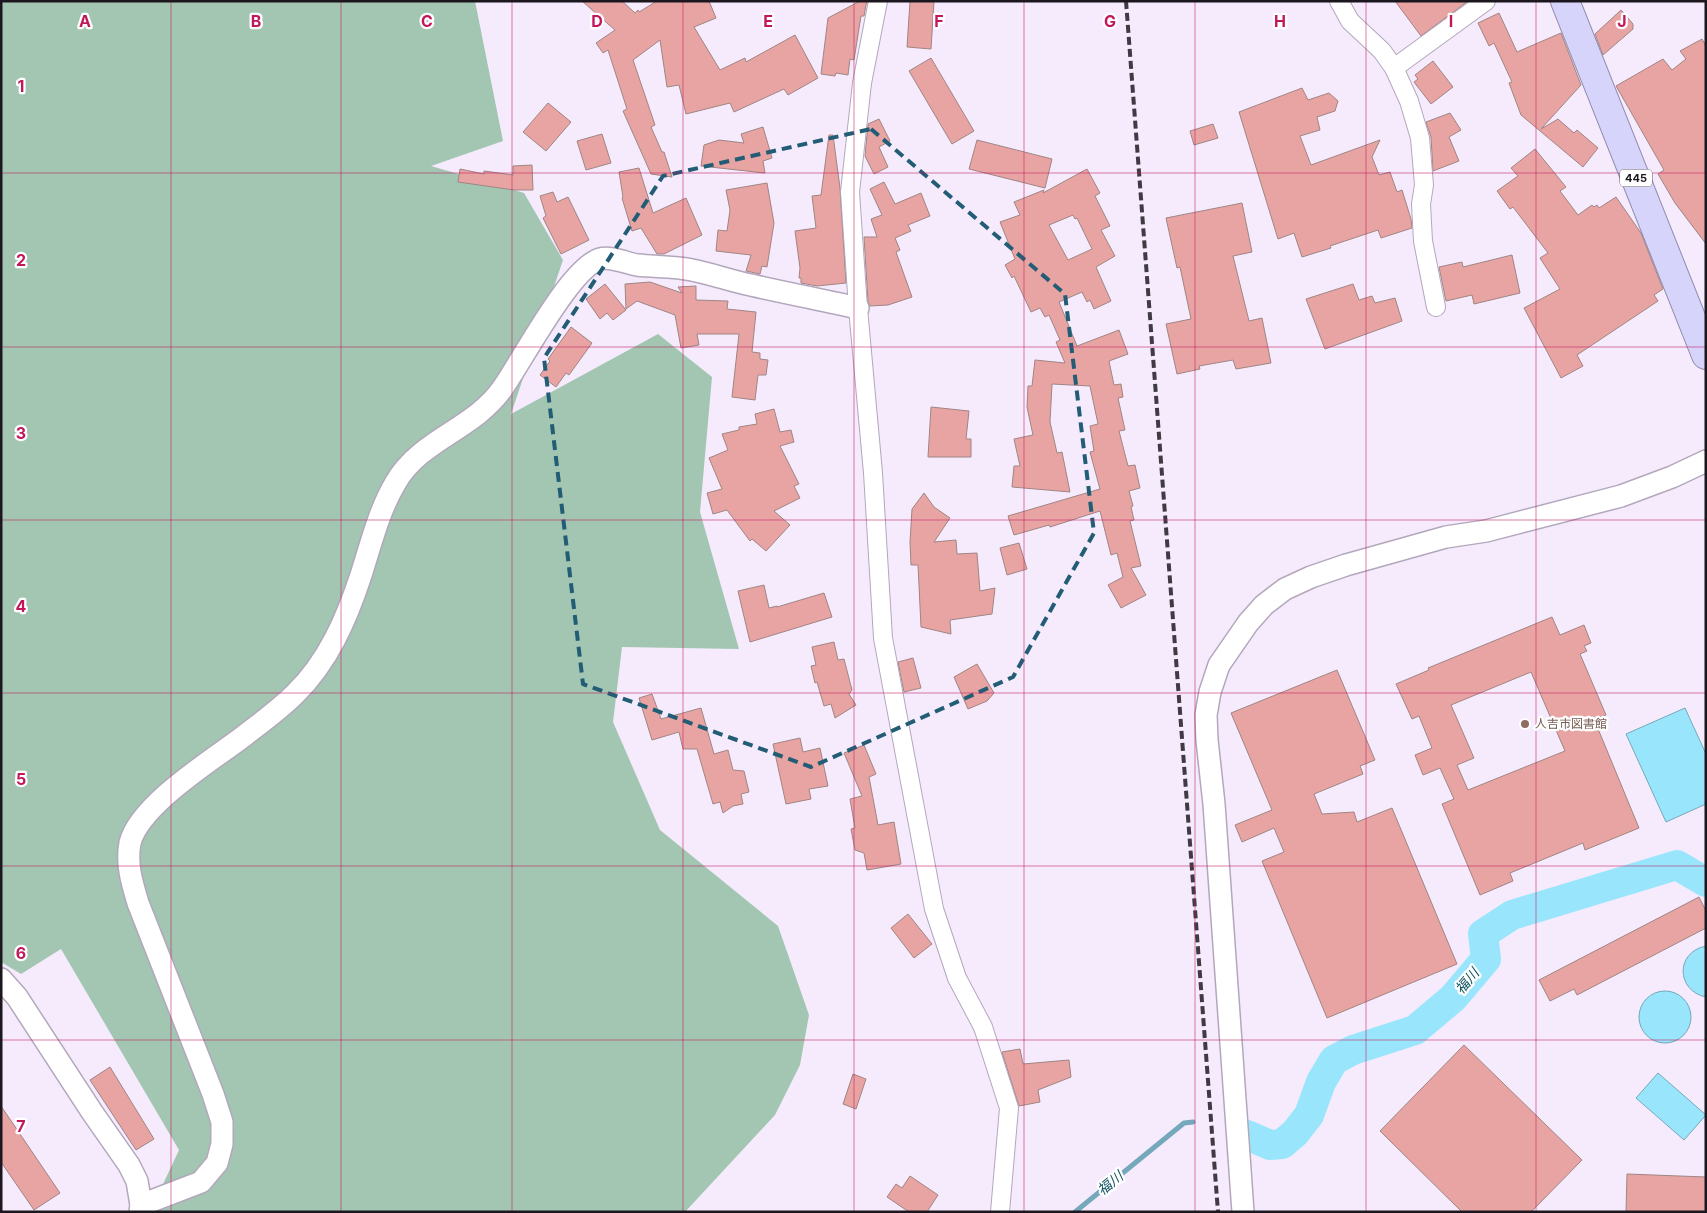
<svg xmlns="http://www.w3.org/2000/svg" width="1707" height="1213" font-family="Inter,'Noto Sans JP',sans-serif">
	<rect width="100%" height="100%" fill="#f6ebfd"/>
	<polygon fill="#a2c6b1" points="1,1 475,1 503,141 431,166 524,193 563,260 511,414 658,334 712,377 700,512 739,649 622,647 613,722 660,830 778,926 809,1015 800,1065 775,1115 685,1212 150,1212 179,1150 61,949 21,974 1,962"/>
	<g fill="#99e6fc" stroke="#74a8ba">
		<polygon points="1685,708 1706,754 1706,804 1666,822 1626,734"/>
		<path d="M 1706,946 L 1706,997 C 1676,991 1675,952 1706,946 Z"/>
		<circle cx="1665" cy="1017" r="26"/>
		<polygon points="1658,1073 1706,1115 1684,1140 1636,1098"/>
	</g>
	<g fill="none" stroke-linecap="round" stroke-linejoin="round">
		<polyline stroke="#74a8ba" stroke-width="5" points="1075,1212 1184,1123 1193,1122"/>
		<polyline stroke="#99e6fc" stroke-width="30" points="1247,1135 1270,1145 1282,1144 1295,1133 1309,1115 1321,1082 1334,1060 1353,1050 1415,1030 1453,998 1486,959 1483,934 1512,915 1677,865 1706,882"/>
	</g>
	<g fill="#e8a4a3" stroke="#9f8584" fill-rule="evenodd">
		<polygon points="582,1 622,1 635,13 638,10 639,12 657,1 709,1 716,18 694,27 720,70 745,58 746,62 795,35 818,78 788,95 784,89 734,112 730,103 686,114 679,85 667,87 660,40 633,60 655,125 651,127 662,152 664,152 672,177 651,174 623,111 627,109 608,50 603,53 596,43 615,30"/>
		<polygon points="860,1 867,1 866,5 864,16 861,16 854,60 850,59 848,75 836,73 835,76 821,74 828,18"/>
		<polygon points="910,1 934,1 931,49 907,47"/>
		<polygon points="1395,1 1468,1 1421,36"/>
		<polygon points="1621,10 1633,24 1633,29 1603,55 1595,34"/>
		<polygon points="1499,13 1517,52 1561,33 1581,85 1541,129 1558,119 1574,133 1577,130 1598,148 1583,167 1521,115 1509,83 1512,82 1494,43 1489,46 1478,23"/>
		<polygon points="1702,39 1706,46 1706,244 1675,203 1658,174 1664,170 1616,86 1663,59 1672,70 1686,59 1680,51"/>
		<polygon points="931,58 974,131 952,144 909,71"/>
		<polygon points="1433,61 1453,87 1431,104 1414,82 1418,79 1415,75"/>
		<polygon points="1302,88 1308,100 1329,93 1338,101 1335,111 1317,117 1320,130 1300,136 1311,165 1380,140 1372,157 1379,175 1390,172 1397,192 1402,190 1411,219 1412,228 1381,238 1378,230 1330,246 1331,248 1302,257 1294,233 1278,239 1239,112"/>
		<polygon points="548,103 571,122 546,151 523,132"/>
		<polygon points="1450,113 1461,130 1449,137 1459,161 1433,171 1431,137 1426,122"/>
		<polygon points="879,119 890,141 879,147 888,167 874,174 865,156 868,124"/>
		<polygon points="1213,124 1218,138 1194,145 1190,131"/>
		<polygon points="763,127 772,158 763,161 765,173 701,166 704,145 719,140 744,143 741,134"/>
		<polygon points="602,134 611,163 586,170 577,141"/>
		<polygon points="829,135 833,135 840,188 846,283 817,286 801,283 801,278 799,278 800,268 795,231 816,228 812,196 821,195"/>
		<polygon points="977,140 1052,159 1045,188 969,169"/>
		<polygon points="1535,149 1566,187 1560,191 1578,215 1592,205 1594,207 1597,205 1599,208 1616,197 1641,233 1663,289 1654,295 1658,301 1577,355 1583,366 1561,378 1524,308 1560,289 1540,258 1548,253 1513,207 1510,209 1497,191 1518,176 1511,168"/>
		<polygon points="532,165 533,190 514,190 458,182 460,169 484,174 484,171 513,175 513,166"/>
		<polygon points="639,168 653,213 686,198 702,235 664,254 657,254 641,228 632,231 622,198 623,197 619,172"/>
		<path d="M 1087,169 L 1100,193 L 1095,196 L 1110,226 L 1101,230 L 1115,256 L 1096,267 L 1111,301 L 1094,309 L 1090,300 L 1087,302 L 1082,292 L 1059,302 L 1077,346 L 1119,330 L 1128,354 L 1109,361 L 1114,385 L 1121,384 L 1123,397 L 1118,398 L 1125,430 L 1119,431 L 1128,466 L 1135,465 L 1140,488 L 1129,491 L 1133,506 L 1131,507 L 1134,520 L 1130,521 L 1141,566 L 1131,568 L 1146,595 L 1121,608 L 1108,585 L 1123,577 L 1117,553 L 1111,555 L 1100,511 L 1050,527 L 1049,525 L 1014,535 L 1008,516 L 1100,489 L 1090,452 L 1094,451 L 1090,426 L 1098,424 L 1090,386 L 1052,384 L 1050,422 L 1057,453 L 1062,452 L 1070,492 L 1012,487 L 1014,466 L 1020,466 L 1014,439 L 1033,435 L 1027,407 L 1028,386 L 1032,386 L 1035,360 L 1065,363 L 1056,342 L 1060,340 L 1049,315 L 1045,317 L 1040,308 L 1031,312 L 1014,276 L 1012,278 L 1005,265 L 1015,259 L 1000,222 L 1020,215 L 1014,202 L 1044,190 L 1043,193 ZM 1073,215 L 1075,219 L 1077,218 L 1092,249 L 1068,260 L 1049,225 Z"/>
		<polygon points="884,182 895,204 921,193 930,216 908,225 911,231 895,238 900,250 896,252 912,297 888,305 870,306 868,301 864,237 877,237 871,219 882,215 870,189"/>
		<polygon points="767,183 774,223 767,267 762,266 760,274 746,271 751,255 716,251 718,230 727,231 730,210 726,190"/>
		<polygon points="553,192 557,202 568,197 589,240 561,254 543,218 546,216 540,196"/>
		<polygon points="1242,203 1252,252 1233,256 1249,321 1262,318 1271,363 1236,369 1233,360 1199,366 1200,369 1177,374 1166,324 1191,319 1180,267 1177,268 1166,218"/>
		<polygon points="1512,255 1520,293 1474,304 1472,295 1446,301 1439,267 1462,262 1463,267"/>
		<polygon points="650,282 682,293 678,287 696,286 696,300 728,301 727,309 756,312 752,352 760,353 760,359 768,360 766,375 758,375 755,400 732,397 739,334 697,334 699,345 681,348 675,315 637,301 626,309 625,284"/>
		<polygon points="605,284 626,310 613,320 607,313 600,319 586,299"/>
		<polygon points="1353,284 1359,300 1372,296 1375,303 1395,298 1402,321 1325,349 1306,299"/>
		<polygon points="571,327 592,343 569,375 566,373 556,387 540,375 550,361 548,359"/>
		<polygon points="931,407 969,411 966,439 971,439 971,457 928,457"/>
		<polygon points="774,409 780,432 791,430 794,442 780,446 799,484 794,486 800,498 774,511 790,525 766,551 752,539 750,541 727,510 713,514 707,493 722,489 709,458 728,450 722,434 739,430 739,427 757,424 755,414"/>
		<polygon points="924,493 934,507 950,518 934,542 956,540 957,554 977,553 980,591 995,588 992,614 950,620 951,634 921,627 918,565 911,565 910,542 912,509"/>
		<polygon points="1019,543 1027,569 1007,575 1000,548"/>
		<polygon points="764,585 769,608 777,606 777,607 824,593 832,617 750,642 738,591"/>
		<path d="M 1552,617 L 1560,635 L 1584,625 L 1591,643 L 1584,646 L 1587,651 L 1580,654 L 1606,715 L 1594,719 L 1639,828 L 1585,850 L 1583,843 L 1510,873 L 1513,881 L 1480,895 L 1442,804 L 1454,799 L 1440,768 L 1423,775 L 1415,755 L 1432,748 L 1419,716 L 1412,719 L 1396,684 L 1429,670 L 1428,668 ZM 1531,672 L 1565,751 L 1468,790 L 1457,765 L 1474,758 L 1451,705 Z"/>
		<polygon points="834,642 838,660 844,659 852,690 849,694 856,705 835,718 831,704 824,706 817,682 815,683 811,666 816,665 812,647"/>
		<polygon points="913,658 921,688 904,692 898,662"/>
		<polygon points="977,664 994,693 987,701 968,709 954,677"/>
		<polygon points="1337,670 1375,760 1360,766 1363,774 1314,794 1322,814 1354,812 1357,822 1392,808 1457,964 1327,1018 1262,861 1284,852 1274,828 1242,842 1235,825 1272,810 1231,713"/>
		<polygon points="652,694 661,719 701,708 714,754 728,750 733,770 744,771 749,792 741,794 743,804 733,806 723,813 720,802 713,804 697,749 683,749 679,732 652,740 639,698"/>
		<polygon points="800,738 803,752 820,748 828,786 809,789 811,799 786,804 773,744"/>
		<polygon points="864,745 876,774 869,777 878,825 894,822 901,864 867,870 864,853 855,850 851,829 855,828 850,799 862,796 844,753"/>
		<polygon points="1699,897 1706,911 1706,928 1577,995 1574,989 1550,1001 1539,980"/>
		<polygon points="908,914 932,944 914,958 891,928"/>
		<polygon points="1464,1045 1582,1160 1531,1212 1462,1212 1380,1131"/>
		<polygon points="1020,1049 1023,1064 1069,1060 1071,1077 1038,1090 1040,1102 1019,1106 1002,1052"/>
		<polygon points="110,1067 154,1139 136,1150 90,1080"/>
		<polygon points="853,1074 866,1079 856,1109 843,1104"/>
		<polygon points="1,1106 60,1193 34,1210 1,1162"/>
		<polygon points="1627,1174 1706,1177 1706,1212 1626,1212"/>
		<polygon points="910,1176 938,1195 927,1212 909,1212 887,1197 896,1184 902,1188"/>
	</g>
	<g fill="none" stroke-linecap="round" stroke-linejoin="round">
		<defs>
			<g id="minor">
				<polyline points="878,1 862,83 850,192 858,308 873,473 883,638 934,909 957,978 983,1027 1009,1108 1000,1212"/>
				<polyline points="1339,1 1350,21 1382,51 1394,68 1409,101 1420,138 1424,185 1421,204 1423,241 1436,307"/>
				<polyline points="1394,68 1486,1"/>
			</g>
			<g id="tertiary">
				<polyline points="1,979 17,997 92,1112 129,1165 137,1181 141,1205 140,1212"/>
				<path d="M 141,1205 L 201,1182 L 217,1163 L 222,1144 L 222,1122 L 213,1094 L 138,903 C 132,883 126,864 130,843 C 139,806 209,762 240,739 C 259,724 278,711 295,694 C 328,662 347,618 361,575 C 371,544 379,510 396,482 C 420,440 474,429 502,389 C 522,361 570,268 600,259 C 610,256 626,263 637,265 C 655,267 674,266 692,270 C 712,274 731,281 751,285 C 786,293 822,300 858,308"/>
				<polyline points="1243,1212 1214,804 1207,740 1206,715 1210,692 1219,665 1248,623 1264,605 1285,589 1311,577 1346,565 1446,537 1486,531 1621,496 1672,477 1706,461"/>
			</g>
			<polyline id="trunk" points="1565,1 1706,355"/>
		</defs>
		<use href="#minor" stroke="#b3a7bc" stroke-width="20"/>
		<use href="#tertiary" stroke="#b3a7bc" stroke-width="24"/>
		<use href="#trunk" stroke="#8e8bac" stroke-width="30"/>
		<use href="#minor" stroke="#fff" stroke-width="18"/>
		<use href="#tertiary" stroke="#fff" stroke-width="21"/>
		<use href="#trunk" stroke="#d6d4fa" stroke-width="28"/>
		<polyline stroke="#403a44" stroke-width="4" stroke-dasharray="8 4" stroke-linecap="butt" points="1126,1 1218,1212"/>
	</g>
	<path fill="none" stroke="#225d75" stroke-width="4" stroke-dasharray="10 6" stroke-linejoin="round" d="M 871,129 L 1065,294 L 1094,533 L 1013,677 L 811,767 L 583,684 L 544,358 L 663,176 Z"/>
	<path fill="none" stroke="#c2185b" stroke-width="1" stroke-opacity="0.55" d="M 171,1 L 171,1212M 341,1 L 341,1212M 512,1 L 512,1212M 683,1 L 683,1212M 854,1 L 854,1212M 1024,1 L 1024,1212M 1195,1 L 1195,1212M 1366,1 L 1366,1212M 1536,1 L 1536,1212M 1,173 L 1706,173M 1,347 L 1706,347M 1,520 L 1706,520M 1,693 L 1706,693M 1,866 L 1706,866M 1,1040 L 1706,1040"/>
	<circle fill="#8d6e63" stroke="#fff" stroke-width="2" cx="1525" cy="724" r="5"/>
	<g text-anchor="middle" stroke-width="4.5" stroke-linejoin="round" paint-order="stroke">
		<rect fill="#fff" stroke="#605d62" stroke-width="1" x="1620" y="169.5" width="32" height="17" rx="4"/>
		<g font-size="11" font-weight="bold" fill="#1c171f">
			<text x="1636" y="182">445</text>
		</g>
		<g font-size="12" fill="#785e54" stroke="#fff" text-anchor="start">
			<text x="1535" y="728">人吉市図書館</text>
		</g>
		<g font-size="14" font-style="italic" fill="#115362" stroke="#fff">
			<text transform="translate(1467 981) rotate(-50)" y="5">福川</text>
			<text transform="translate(1110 1183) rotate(-39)" y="5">福川</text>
		</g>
	</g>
	<g font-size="16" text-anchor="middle" font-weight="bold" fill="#c2185b" stroke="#fff" stroke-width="4.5" stroke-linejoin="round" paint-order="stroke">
		<text x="85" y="27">A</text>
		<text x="256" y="27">B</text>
		<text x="427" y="27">C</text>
		<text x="597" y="27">D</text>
		<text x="768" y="27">E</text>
		<text x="939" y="27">F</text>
		<text x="1110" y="27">G</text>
		<text x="1280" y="27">H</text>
		<text x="1451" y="27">I</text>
		<text x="1622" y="27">J</text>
		<text x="21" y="92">1</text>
		<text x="21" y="266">2</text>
		<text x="21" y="439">3</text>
		<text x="21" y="612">4</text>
		<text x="21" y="785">5</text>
		<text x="21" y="959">6</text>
		<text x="21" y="1132">7</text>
	</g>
	<rect width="1707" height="1213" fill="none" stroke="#1c171f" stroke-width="5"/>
</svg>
